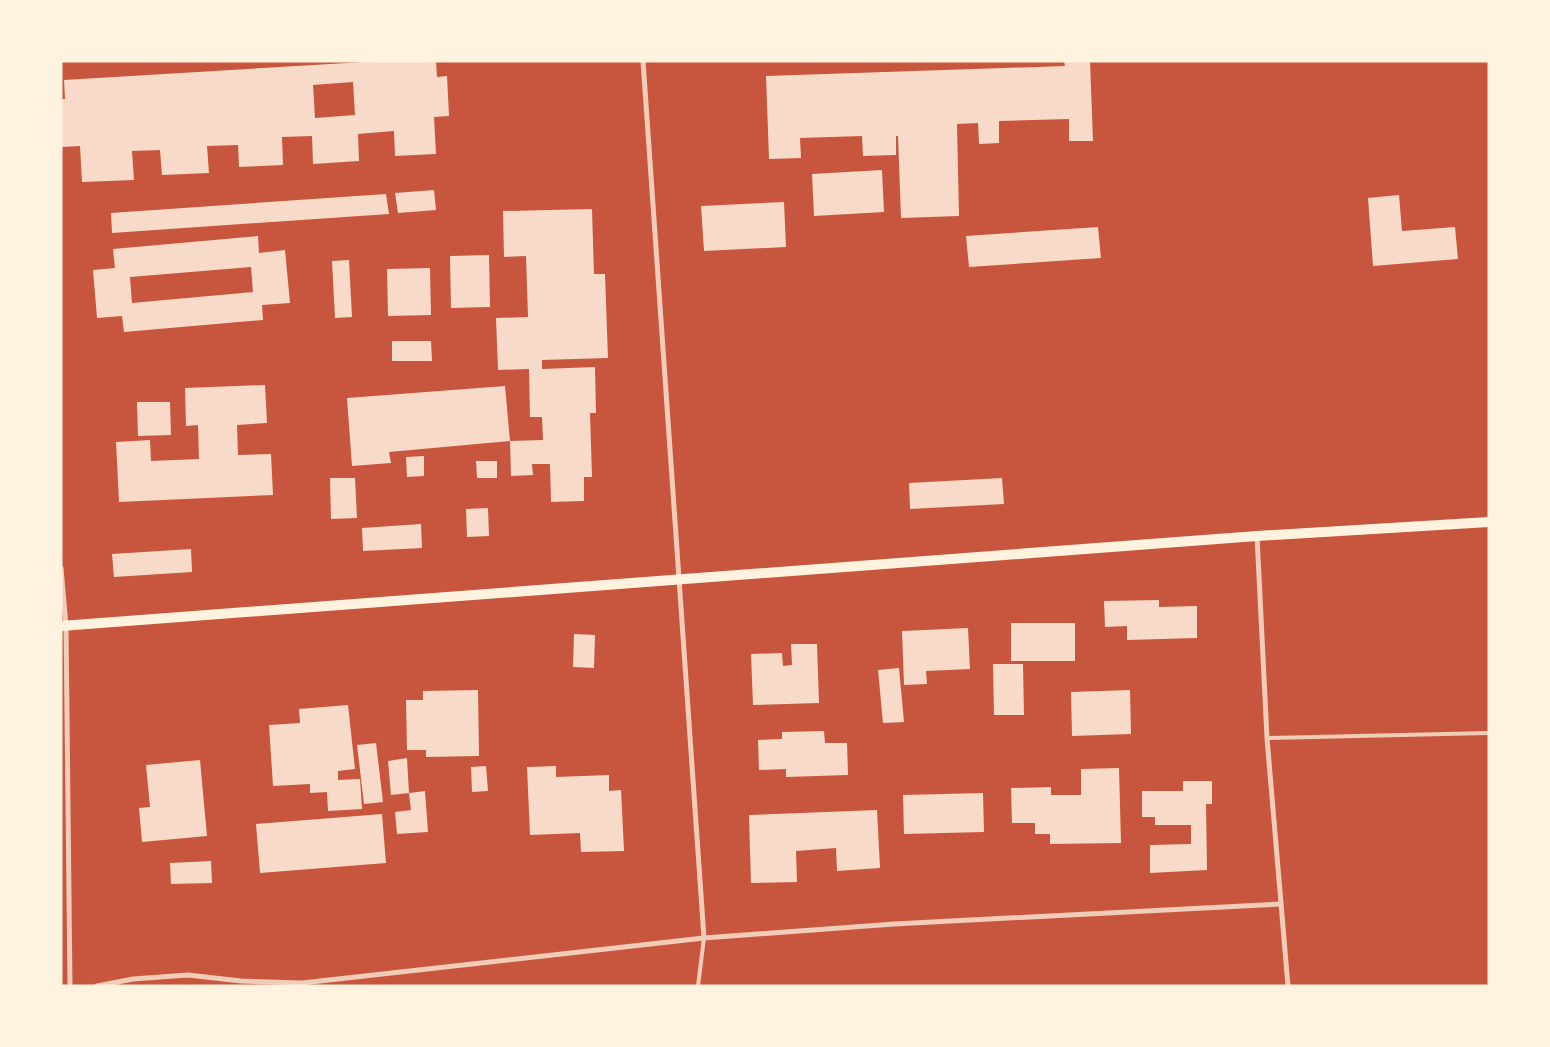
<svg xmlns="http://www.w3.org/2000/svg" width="1550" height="1047" font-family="'DejaVu Sans',sans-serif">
	<rect width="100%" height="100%" fill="#c8553d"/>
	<g fill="#f7dbc8" fill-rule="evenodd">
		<path d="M 381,61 L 436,61 L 437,77 L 447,76 L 449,116 L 434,117 L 436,154 L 395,156 L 394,131 L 358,134 L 359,161 L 313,164 L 312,136 L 282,137 L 283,165 L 239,167 L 238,145 L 207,146 L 209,173 L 162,175 L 160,150 L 132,151 L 134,180 L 82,182 L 80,146 L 62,147 L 61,99 L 65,99 L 64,80 ZM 353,82 L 355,115 L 315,118 L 313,85 Z"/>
		<polygon points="1064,61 1090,61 1093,141 1069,141 1069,119 999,121 999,143 979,144 978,123 957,124 959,216 901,218 898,136 896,136 896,155 863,156 862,136 800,138 801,158 769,159 766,76 1065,66"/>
		<polygon points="882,170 884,212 814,216 812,174"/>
		<polygon points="434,190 436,210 398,213 395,193"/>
		<polygon points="386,194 389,214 112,233 111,213"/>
		<polygon points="1399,195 1402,231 1455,227 1458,259 1373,266 1368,198"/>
		<polygon points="784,202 786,247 704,251 701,206"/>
		<polygon points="592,209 594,274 605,274 608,358 542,360 542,369 595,367 596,413 590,413 592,477 584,477 584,501 551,502 550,464 532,464 533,475 511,476 510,441 543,440 542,417 530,417 529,369 498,370 496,318 528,317 526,256 504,257 503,211"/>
		<polygon points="1098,227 1101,258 969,267 966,236"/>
		<path d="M 258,236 L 259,253 L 285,250 L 290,303 L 262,305 L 263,320 L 124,332 L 122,316 L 97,318 L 93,270 L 115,268 L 113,249 ZM 251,267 L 253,292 L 132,303 L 130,277 Z"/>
		<polygon points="489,255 490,307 451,308 450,256"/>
		<polygon points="349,260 352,317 335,318 332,261"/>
		<polygon points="430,268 431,315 388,316 387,269"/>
		<polygon points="392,341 431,341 432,361 392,361"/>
		<polygon points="265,385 267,423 237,425 238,455 271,454 273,495 119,502 116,442 150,440 151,461 199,459 198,425 186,426 185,388"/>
		<polygon points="505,386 510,441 389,452 391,463 352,466 347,398"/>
		<polygon points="137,402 170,402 171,435 138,436"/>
		<polygon points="424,456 424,476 407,477 406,457"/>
		<polygon points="476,461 497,461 497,478 477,478"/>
		<polygon points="330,478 355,478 357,518 331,519"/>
		<polygon points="1002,478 1004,504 910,509 909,483"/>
		<polygon points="488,508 489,536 467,537 466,509"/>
		<polygon points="421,524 422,548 363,551 362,528"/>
		<polygon points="191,549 192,572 114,577 112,554"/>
		<polygon points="1159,600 1159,607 1197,606 1197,638 1127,640 1127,626 1105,627 1104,601"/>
		<rect x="1011" y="623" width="64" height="38"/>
		<polygon points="968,628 970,669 926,671 927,684 904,685 902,631"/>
		<polygon points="574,634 595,635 594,668 573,667"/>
		<polygon points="791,644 817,644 819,703 753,705 751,654 782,653 783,666 792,665"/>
		<polygon points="993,664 1023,664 1024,715 994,715"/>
		<polygon points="899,668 904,722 883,723 878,670"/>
		<polygon points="478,690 479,756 426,757 426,750 407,750 406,700 423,700 423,691"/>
		<polygon points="1130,690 1131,734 1072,736 1071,692"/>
		<polygon points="348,705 355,769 338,771 338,780 360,779 362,809 328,811 327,792 310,793 310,784 273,786 269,725 300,723 299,709"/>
		<polygon points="824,731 825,743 847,743 848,775 786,777 786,769 759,770 758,740 782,739 782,732"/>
		<polygon points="376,743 383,802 364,804 357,745"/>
		<polygon points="407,758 409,793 391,795 388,761"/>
		<polygon points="200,760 207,836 142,842 139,808 150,807 146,765"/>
		<polygon points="486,766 488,791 472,792 471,767"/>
		<polygon points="556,766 556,777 609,775 609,791 621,790 624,851 581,852 580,833 530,835 527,767"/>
		<polygon points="1119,768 1121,843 1050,844 1050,834 1035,834 1035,823 1012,823 1011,788 1051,787 1051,795 1081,795 1081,769"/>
		<polygon points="1183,781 1212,781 1212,804 1206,804 1207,870 1150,873 1150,845 1191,844 1191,825 1155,825 1155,817 1142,817 1142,791 1183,791"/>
		<polygon points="425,791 428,832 397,834 395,812 411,810 409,793"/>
		<polygon points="983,793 984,832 904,834 903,795"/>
		<polygon points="877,810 880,868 837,871 836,848 796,851 797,882 751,883 749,815"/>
		<polygon points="382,814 386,863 260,873 256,824"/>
		<polygon points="211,861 212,883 171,884 170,863"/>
	</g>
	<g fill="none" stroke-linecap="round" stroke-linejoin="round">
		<g stroke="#f1ccb7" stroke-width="4">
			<polyline points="1267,738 1489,733"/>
			<polyline points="698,986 704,938"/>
		</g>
		<g stroke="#f1ccb7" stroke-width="5">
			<polyline points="643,61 704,938"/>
			<polyline points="1257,536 1267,738 1288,986"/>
			<polyline points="61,568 66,626 70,986"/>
			<polyline points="97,986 133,979 188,975 241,981 302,983 704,938 894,924 1281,904"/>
		</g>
		<polyline stroke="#fff3e0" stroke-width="10" points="61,626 1257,536 1489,522"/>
	</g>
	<rect width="1550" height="1047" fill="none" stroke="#fff3e0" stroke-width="125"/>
</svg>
